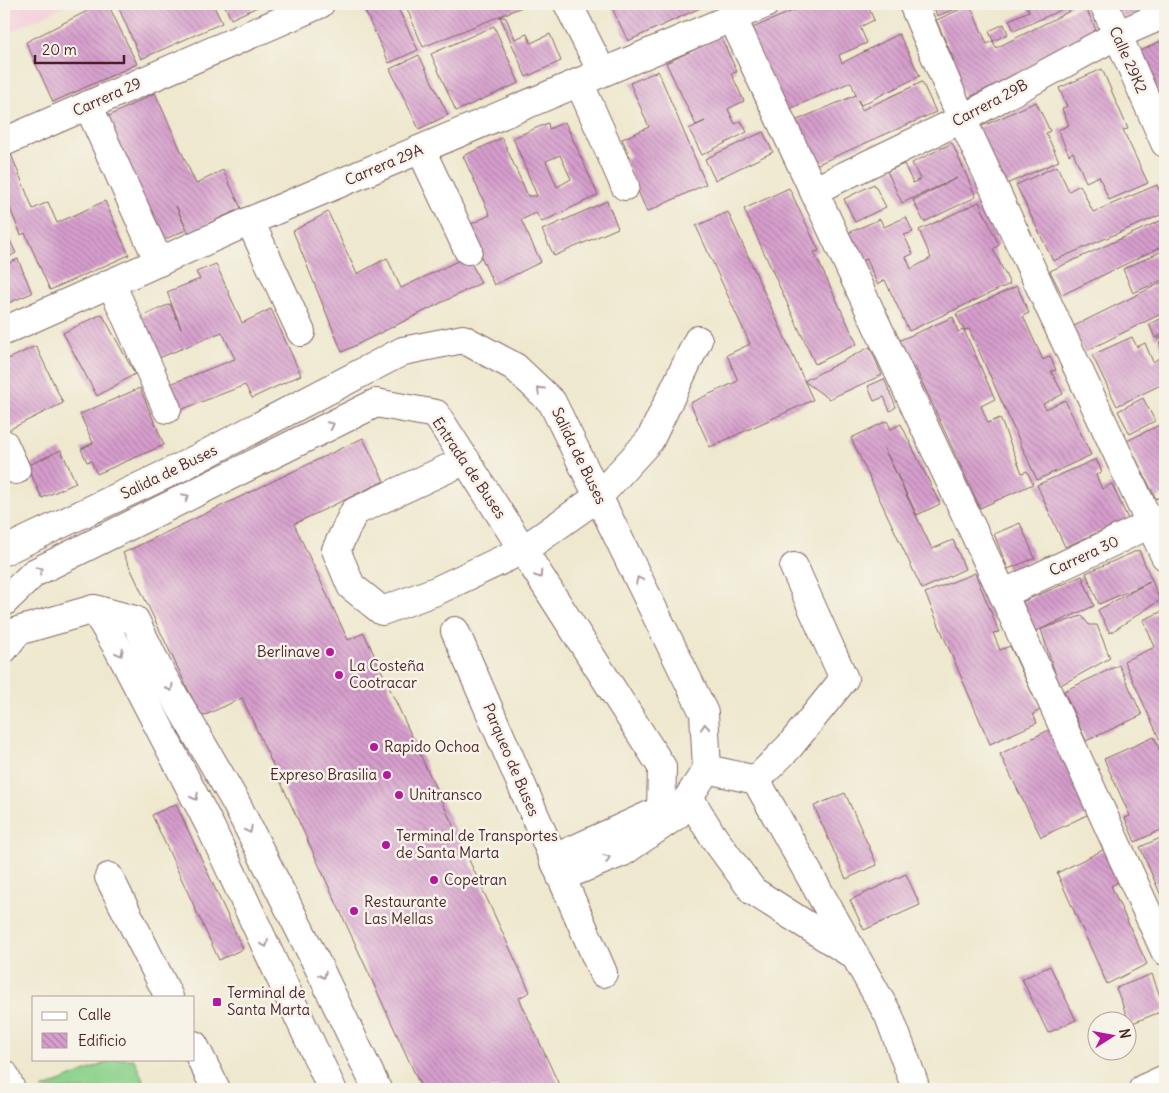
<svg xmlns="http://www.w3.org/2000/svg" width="1169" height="1093" font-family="Delius,sans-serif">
	<defs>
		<pattern id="building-back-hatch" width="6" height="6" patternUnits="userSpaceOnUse" patternTransform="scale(1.25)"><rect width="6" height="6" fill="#d69ecd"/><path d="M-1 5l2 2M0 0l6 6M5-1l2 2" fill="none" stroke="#b080a7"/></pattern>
	</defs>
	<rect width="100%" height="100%" fill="#f7f3e8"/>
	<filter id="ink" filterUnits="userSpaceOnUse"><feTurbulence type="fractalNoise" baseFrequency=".02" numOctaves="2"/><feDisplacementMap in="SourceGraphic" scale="10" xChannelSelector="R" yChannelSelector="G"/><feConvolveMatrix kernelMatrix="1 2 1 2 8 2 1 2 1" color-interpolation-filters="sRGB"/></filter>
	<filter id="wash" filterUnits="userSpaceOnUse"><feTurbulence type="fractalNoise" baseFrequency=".0096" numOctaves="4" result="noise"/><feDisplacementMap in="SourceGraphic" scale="20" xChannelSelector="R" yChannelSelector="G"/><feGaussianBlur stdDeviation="1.12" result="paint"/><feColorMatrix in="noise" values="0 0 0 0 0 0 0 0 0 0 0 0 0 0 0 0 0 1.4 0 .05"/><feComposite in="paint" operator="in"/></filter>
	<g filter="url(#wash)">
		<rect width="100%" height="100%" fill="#eee8ce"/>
		<polygon fill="#f5cfdb" points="4,4 69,4 4,35"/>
		<polygon fill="#8ed38d" stroke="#6c795c" points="115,1059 134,1059 147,1089 42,1089"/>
		<g id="blocks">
			<g fill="url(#building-back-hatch)" fill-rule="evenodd">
				<polygon points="101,4 108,4 137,64 53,102 26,42"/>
				<polygon points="117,4 213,4 222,23 141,59"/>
				<polygon points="224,4 264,4 231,19"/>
				<polygon points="370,4 396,4 418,50 389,63 363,7"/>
				<polygon points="405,4 529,4 500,16 506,18 515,39 527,34 531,43 550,34 561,61 526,77 500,16 423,47"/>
				<polygon points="610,4 709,4 628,41"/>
				<polygon points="809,4 816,4 817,6 821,4 849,4 850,6 867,4 874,20 860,27 867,43 839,55 842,63 899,34 920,76 861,105 858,100 862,110 922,82 936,112 809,168 790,123 856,95 851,82 785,111 750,29"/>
				<polygon points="933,4 968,4 937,16"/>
				<polygon points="1026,4 1072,4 1072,5 1014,31 1009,20 1029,11"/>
				<polygon points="1084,4 1098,34 966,99 948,63 954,60 936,20 970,5 987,44 993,41 996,48"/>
				<polygon points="1117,4 1158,4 1124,19"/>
				<polygon points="1004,24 1008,34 993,41 989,31"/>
				<polygon points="494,26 519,83 456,111 431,54"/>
				<polygon points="721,37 737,72 731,73 744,101 728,109 735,124 741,121 747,132 702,155 689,129 705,121 696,125 666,63"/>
				<polygon points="1165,39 1165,122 1134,54"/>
				<polygon points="419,55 448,115 419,129 390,69"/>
				<polygon points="1102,69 1128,129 1123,130 1148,183 1109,200 1099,176 1086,182 1073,152 1069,155 1058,130 1069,125 1062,109 1067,106 1059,88"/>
				<polygon points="658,71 706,184 647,212 624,158 630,157 622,139 649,127 630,83"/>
				<polygon points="155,93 196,184 223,170 241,208 189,233 176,206 186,230 154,244 101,120"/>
				<polygon points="1036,102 1050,131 1046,133 1059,161 1004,185 978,128"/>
				<path d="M 565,122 L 598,195 L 542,222 L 536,213 L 521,220 L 541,262 L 494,285 L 467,226 L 490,215 L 463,156 L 502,138 L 528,196 L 537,196 L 513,138 L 548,123 L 549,129 ZM 560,155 L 571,179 L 557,187 L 546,161 Z"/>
				<polygon points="763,132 773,152 715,180 705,159"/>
				<polygon points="952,143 976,197 924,222 913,200 957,178 902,203 887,171 904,164 913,183 920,179 912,163"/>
				<polygon points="11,154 33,209 48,202 57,223 105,201 129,255 50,290 25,233 21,235 4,194 4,157"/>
				<polygon points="1057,166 1069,191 1080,185 1093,212 1157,185 1165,204 1165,213 1053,261 1016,185"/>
				<polygon points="874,184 886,207 855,222 844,199"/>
				<polygon points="789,188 819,251 814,252 857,344 815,364 744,209"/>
				<polygon points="607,201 618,228 554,256 542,230"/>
				<polygon points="979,202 999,245 993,249 1010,284 909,331 885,280 877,284 867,259 861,261 848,233 880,219 884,227 906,217 913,232 904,235 913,254 906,257 911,269 931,258 919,230"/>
				<polygon points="328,212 357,274 387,258 401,288 468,256 481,283 342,352 293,231"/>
				<polygon points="728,212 813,400 710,447 690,403 738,381 727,355 750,344 696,226"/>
				<polygon points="1164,219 1165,245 1062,295 1050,271"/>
				<polygon points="4,228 16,253 4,260"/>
				<polygon points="1165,250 1165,279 1133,293 1123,269"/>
				<polygon points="18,259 32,293 4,305 4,265"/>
				<polygon points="216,264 242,323 271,309 301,375 252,398 245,385 175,412 165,386 235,359 222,332 159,358 141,317 170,304 181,328 167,292 200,279 196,272"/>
				<polygon points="1165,281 1165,312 1084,352 1072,327"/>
				<polygon points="1017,286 1029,313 1023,316 1043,360 1050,356 1056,370 1051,371 1063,394 1043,404 1046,409 1065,400 1091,455 1037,480 969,329 964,330 995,399 981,406 988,423 1000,418 1022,473 1027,471 1033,484 980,508 915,367 913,370 898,341 953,317 958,332 964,330 956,314"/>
				<polygon points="102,314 135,374 97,396 63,333"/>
				<polygon points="1165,317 1165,333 1155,338 1149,324"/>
				<polygon points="1165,336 1165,350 1163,351 1158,339"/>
				<polygon points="1132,337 1137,347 1145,343 1153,362 1165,354 1165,361 1162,356 1165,364 1165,383 1117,406 1092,355"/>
				<polygon points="36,346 63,403 6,431 4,428 4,361"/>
				<polygon points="870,347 882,375 829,399 804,381"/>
				<polygon points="884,379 896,407 890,411 884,397 874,401 868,386"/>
				<polygon points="140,388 164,445 97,474 91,461 87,462 81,449 93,443 80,414"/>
				<polygon points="1143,398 1155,421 1130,434 1118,411"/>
				<polygon points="887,421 891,429 901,424 940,504 917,515 884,448 932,549 953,540 965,569 922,589 851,438"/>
				<polygon points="1165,422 1165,494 1156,499 1127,441"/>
				<polygon points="363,438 384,481 294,524 348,640 364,633 530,992 519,998 561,1089 422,1089 242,698 201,717 123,553"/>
				<polygon points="61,450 76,483 42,498 27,466"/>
				<polygon points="1096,459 1102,472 1096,475 1102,489 1112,484 1128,519 1065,547 1037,485"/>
				<polygon points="1020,523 1035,558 1008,569 994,534"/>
				<polygon points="1139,550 1160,600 1110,633 1098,610 1150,582 1099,604 1086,573"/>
				<polygon points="975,573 999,632 993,633 1000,650 1010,646 1040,710 1033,714 1037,723 990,744 925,593"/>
				<polygon points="1082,576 1094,606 1041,629 1082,616 1089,625 1097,625 1110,658 1059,686 1041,629 1035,631 1022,602"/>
				<polygon points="1165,610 1165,751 1124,661 1155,647 1143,620"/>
				<polygon points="1119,665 1142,715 1086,741 1064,691"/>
				<polygon points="1051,729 1091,813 1041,837 1000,754"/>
				<polygon points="1154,737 1165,763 1165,828 1135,842 1125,818 1130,816 1104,759"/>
				<polygon points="845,793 877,865 846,879 814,806"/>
				<polygon points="176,804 243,949 219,960 152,815"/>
				<polygon points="1165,836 1165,905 1140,847"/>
				<polygon points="1105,849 1120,881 1111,886 1147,964 1107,984 1057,873"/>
				<polygon points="906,874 920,905 864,930 850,900"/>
				<polygon points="1050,966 1076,1020 1048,1033 1022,979"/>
				<polygon points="1152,974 1165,1010 1130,1024 1116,988"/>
			</g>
		</g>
	</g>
	<g filter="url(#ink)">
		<use href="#blocks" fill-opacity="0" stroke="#836564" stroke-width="1"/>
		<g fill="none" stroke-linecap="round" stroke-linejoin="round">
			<defs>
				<g id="minor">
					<polyline points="568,4 602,72"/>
					<polyline points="913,4 962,119 1165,556"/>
					<polyline points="1104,4 1165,143"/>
					<polyline points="732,17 1003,594 1165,951"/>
					<polyline points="579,82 625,186"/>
					<polyline points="88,105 159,262"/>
					<polyline points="4,142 320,4"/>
					<polyline points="421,150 468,250"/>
					<polyline points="815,190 962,119 1117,35 1165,14"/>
					<polyline points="250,221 301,332"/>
					<polyline points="111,283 167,409"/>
					<polyline points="4,331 250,221 765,4"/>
					<polyline points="4,444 16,470"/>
					<polyline points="466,460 354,512 336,550 351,586 382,611 436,591 523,550 598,497 650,440 698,340"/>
					<polyline points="4,551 179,468 403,351 463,339 515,367 552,402 704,713 707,769 677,815 623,852 561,877"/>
					<polyline points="1003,594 1165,517"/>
					<polyline points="4,602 34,573 376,403 436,414 662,767 661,810 553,859"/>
					<polyline points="94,609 135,620 159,670 235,801 320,970 377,1089"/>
					<polyline points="455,631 603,973"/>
					<polyline points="4,649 18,631 94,609 119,650 211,828 332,1089"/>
					<polyline points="707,769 756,780 889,1016 914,1083"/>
					<polyline points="756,780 789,747 844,679 794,567"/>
					<polyline points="689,797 712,835 753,891 852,954"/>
					<polyline points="109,877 169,997"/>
					<polyline points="194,1045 216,1089"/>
					<polyline points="4,1074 11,1089"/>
					<polyline points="1143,1089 1165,1079"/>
				</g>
			</defs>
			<use href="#minor" stroke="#836564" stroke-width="30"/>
			<use href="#minor" stroke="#fff" stroke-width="28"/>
		</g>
		<defs><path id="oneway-chevron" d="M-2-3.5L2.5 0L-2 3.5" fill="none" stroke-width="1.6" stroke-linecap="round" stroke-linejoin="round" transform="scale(1.25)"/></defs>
		<g stroke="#ae9aa0">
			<use href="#oneway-chevron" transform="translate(540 390) rotate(-136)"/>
			<use href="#oneway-chevron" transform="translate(331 425) rotate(-26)"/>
			<use href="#oneway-chevron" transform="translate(186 497) rotate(-26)"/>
			<use href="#oneway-chevron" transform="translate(40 570) rotate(-28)"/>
			<use href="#oneway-chevron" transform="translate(539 575) rotate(57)"/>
			<use href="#oneway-chevron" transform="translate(639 580) rotate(-116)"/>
			<use href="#oneway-chevron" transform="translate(120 653) rotate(62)"/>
			<use href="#oneway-chevron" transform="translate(170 688) rotate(60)"/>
			<use href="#oneway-chevron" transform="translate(705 727) rotate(-93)"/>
			<use href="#oneway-chevron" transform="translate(195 797) rotate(63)"/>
			<use href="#oneway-chevron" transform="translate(249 830) rotate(63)"/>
			<use href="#oneway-chevron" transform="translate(607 858) rotate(-22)"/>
			<use href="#oneway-chevron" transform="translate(265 944) rotate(65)"/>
			<use href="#oneway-chevron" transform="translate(323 975) rotate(64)"/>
		</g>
	</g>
	<g fill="#b5179e" stroke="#f7f3e8" stroke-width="2">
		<circle cx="330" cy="652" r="5"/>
		<circle cx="339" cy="675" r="5"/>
		<circle cx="374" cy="747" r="5"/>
		<circle cx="387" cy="775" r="5"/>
		<circle cx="399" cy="795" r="5"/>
		<circle cx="386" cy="845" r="5"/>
		<circle cx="434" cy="880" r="5"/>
		<circle cx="354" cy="911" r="5"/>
		<rect x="212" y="997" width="10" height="10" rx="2.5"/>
	</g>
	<g text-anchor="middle" stroke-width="5" stroke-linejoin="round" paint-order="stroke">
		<g font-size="15" fill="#4a1f2b" stroke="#f7f3e8">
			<text transform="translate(1128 60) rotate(66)" y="5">Calle 29K2</text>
			<text transform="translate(107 97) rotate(-24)" y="5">Carrera 29</text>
			<text transform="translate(990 103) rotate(-28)" y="5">Carrera 29B</text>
			<text transform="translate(384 165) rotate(-23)" y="5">Carrera 29A</text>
			<text transform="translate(579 456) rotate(64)" y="5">Salida de Buses</text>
			<text transform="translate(469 468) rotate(56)" y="5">Entrada de Buses</text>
			<text transform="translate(169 472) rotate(-26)" y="5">Salida de Buses</text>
			<text transform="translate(1084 556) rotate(-25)" y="5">Carrera 30</text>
			<text transform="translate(511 760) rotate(67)" y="5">Parqueo de Buses</text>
		</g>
		<g font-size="15" fill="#4a1f2b" stroke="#f7f3e8" text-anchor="start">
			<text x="320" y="657" text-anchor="end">Berlinave</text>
			<text x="349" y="671">La Costeña<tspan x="349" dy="17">Cootracar</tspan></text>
			<text x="384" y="752">Rapido Ochoa</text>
			<text x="377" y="780" text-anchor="end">Expreso Brasilia</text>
			<text x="409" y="800">Unitransco</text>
			<text x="396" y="841">Terminal de Transportes<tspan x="396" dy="17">de Santa Marta</tspan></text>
			<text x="444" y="885">Copetran</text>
			<text x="364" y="907">Restaurante<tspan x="364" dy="17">Las Mellas</tspan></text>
			<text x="227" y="998">Terminal de<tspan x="227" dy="17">Santa Marta</tspan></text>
		</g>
	</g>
	<rect width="1169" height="1093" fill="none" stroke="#f7f3e8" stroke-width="20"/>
	<rect x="32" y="996" width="162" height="65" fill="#f7f3e8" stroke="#b29e9c"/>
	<rect x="42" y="1012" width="25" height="8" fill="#ffffff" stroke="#b29e9c"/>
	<text x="78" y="1020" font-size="15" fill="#4a1f2b">Calle</text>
	<rect x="42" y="1033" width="25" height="15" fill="url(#building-back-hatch)" stroke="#b29e9c"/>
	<text x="78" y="1046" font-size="15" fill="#4a1f2b">Edificio</text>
	<g transform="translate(1112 1036) rotate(79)"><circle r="24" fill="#f7f3e8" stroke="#b29e9c"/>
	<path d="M0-4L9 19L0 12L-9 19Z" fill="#b5179e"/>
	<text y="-8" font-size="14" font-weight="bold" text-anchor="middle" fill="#4a1f2b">N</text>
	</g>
	<path d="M35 55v8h89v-8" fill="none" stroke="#4a1f2b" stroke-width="2.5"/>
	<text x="42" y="55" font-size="15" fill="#4a1f2b" stroke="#f7f3e8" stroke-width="4" paint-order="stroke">20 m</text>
</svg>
